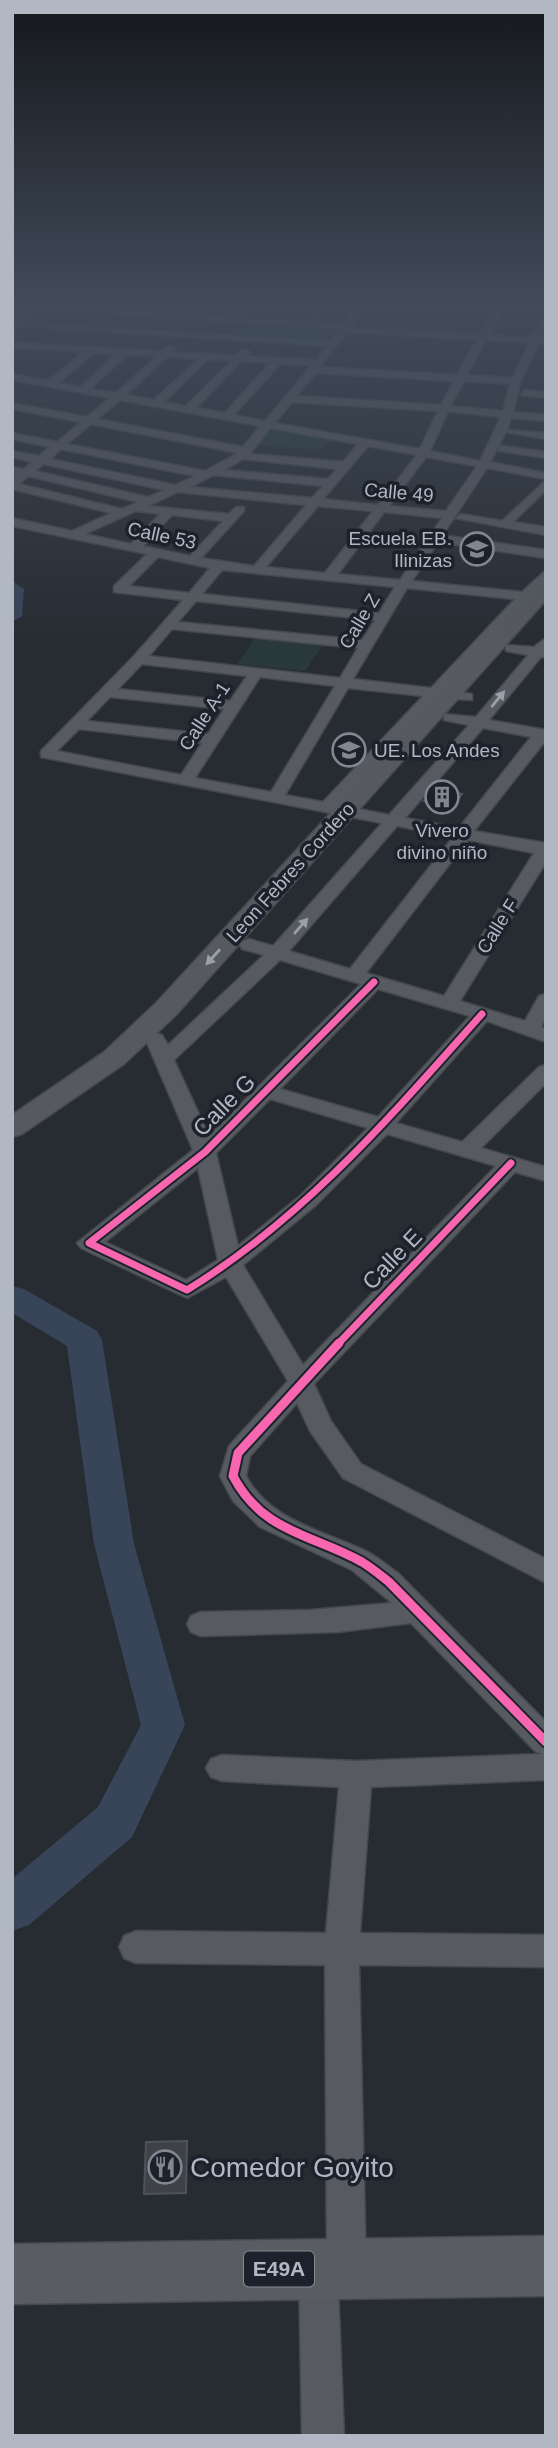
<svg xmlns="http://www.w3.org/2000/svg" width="558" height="2448" font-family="Arial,sans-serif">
	<rect width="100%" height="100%" fill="#272c32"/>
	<g fill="#29383a">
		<polygon points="243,322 337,328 326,339 229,336"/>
		<polygon points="272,427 333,438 321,450 256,445"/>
		<polygon points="257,635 325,642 305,671 237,664"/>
	</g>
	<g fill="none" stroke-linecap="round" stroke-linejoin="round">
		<g fill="#384559" fill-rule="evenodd">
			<polygon points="12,581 24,589 22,616 12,622"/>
			<polygon points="12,1286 24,1289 97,1331 102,1340 134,1544 185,1725 132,1837 29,1925 12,1931 12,1879 98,1807 141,1725 94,1544 67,1346 12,1313"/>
		</g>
	</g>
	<g fill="#3e4247" stroke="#4f5359" stroke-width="2">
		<polygon points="434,789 462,794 453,806 424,801"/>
		<polygon points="187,2141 186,2193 144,2194 146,2142"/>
	</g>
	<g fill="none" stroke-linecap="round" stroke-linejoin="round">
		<defs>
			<g id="street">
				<polygon points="38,304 47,304 12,332 12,324"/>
				<polygon points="320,304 328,304 316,317 310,317"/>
				<path d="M 358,304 L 494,308 L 497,304 L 505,304 L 489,335 L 531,337 L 546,312 L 546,325 L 540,338 L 546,338 L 546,344 L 538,343 L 521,381 L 513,412 L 546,415 L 546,421 L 511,418 L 507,430 L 546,433 L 546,439 L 506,432 L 490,462 L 546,473 L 546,479 L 487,468 L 412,581 L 522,592 L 546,570 L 546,582 L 535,593 L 546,594 L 546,602 L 529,600 L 445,690 L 472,694 L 472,700 L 438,698 L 339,805 L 389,815 L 469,725 L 444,720 L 444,714 L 476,717 L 528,655 L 506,651 L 506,645 L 534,647 L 546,638 L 546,657 L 541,657 L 489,720 L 546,730 L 546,740 L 474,831 L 546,843 L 546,862 L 460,1001 L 525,1021 L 539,996 L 546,994 L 546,1018 L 541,1027 L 546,1029 L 546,1042 L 487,1021 L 396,1123 L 462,1142 L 539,1067 L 546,1065 L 546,1083 L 481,1148 L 546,1167 L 546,1181 L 515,1172 L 314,1384 L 331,1421 L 361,1464 L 546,1559 L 546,1583 L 343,1478 L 310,1431 L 297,1403 L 250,1456 L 246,1476 C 271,1522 325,1531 368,1552 C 379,1558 389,1567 399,1574 L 546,1722 L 546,1780 L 371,1787 L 360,1933 L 546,1935 L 546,1967 L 359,1965 L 366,2270 L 361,2284 L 347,2289 L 338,2286 L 344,2436 L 302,2436 L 299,2271 L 304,2257 L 318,2252 L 327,2256 L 325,1965 L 136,1963 L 124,1958 L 119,1947 L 124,1936 L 136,1931 L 326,1933 L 339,1787 L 222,1781 L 211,1777 L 206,1768 L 211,1759 L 222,1755 L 356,1761 L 542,1754 L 535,1751 L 411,1623 L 338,1632 L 201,1636 L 191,1632 L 187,1624 L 191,1616 L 201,1612 L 310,1610 L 392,1603 L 352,1570 L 260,1527 L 233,1501 L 220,1476 L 229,1446 L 288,1381 L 226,1277 L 187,1298 L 81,1248 L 77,1243 L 193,1150 L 147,1043 L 132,1038 L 129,1034 L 132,1030 L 139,1028 L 162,1035 L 168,1045 L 264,955 L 242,949 L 240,945 L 242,941 L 249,939 L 273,946 L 382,823 L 41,757 L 41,751 L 134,656 L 183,600 L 114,592 L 114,586 L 147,554 L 12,526 L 12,518 L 72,531 L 111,513 L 12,489 L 12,478 L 17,474 L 12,473 L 12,467 L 24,469 L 32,462 L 12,457 L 12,451 L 39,456 L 50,447 L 12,439 L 12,433 L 57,442 L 81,422 L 12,409 L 12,403 L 87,417 L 110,398 L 12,380 L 12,374 L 48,381 L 83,352 L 12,348 L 12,342 L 162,351 L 170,346 L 175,349 L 173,352 L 236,355 L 245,349 L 250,352 L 246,356 L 316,360 L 327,346 L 48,328 L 52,325 L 331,341 L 339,329 L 67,311 L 71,308 L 343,324 ZM 365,307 L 491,313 L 480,334 L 351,327 ZM 347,332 L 477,340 L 457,375 L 320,367 ZM 486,340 L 529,343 L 513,378 L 467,375 ZM 94,353 L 116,354 L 81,387 L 58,383 ZM 127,355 L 157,356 L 116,393 L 90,389 ZM 167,357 L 198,359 L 154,400 L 126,395 ZM 208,359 L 231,361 L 186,406 L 164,402 ZM 241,361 L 270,363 L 225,413 L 196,408 ZM 280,364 L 312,365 L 265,421 L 234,415 ZM 316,373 L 454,381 L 441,405 L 296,396 ZM 464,381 L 510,384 L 503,411 L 450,406 ZM 120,400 L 260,426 L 243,447 L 97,419 ZM 292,402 L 438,411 L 420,449 L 275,423 ZM 448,411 L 501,417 L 480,461 L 430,451 ZM 91,424 L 238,453 L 205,471 L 67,444 ZM 270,428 L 358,444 L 343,462 L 250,454 ZM 368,446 L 417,455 L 378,505 L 323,499 ZM 61,449 L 195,476 L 175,485 L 50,459 ZM 426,457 L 477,466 L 446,511 L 389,506 ZM 243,459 L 337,469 L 328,479 L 225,470 ZM 43,464 L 165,490 L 148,497 L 35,471 ZM 214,475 L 323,486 L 312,498 L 190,487 ZM 28,476 L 138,502 L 122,509 L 19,484 ZM 178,492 L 306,505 L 254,566 L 201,558 L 244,511 L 244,507 L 236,507 L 229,514 L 148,506 ZM 318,506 L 373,511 L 325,573 L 266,567 ZM 136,511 L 160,514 L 131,544 L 85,534 ZM 384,512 L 442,518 L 400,580 L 338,574 ZM 172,515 L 223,521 L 190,556 L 143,546 ZM 158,557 L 210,568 L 189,593 L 129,586 ZM 222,570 L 395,587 L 379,613 L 202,594 ZM 407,588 L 515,599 L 431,688 L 353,679 ZM 196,601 L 375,620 L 362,640 L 178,622 ZM 172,629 L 358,648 L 340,678 L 149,656 ZM 142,664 L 247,676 L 230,701 L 118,689 ZM 260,677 L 335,686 L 271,792 L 195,778 ZM 348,688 L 423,696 L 323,802 L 285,795 ZM 110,697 L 224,709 L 208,734 L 87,721 ZM 483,728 L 531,737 L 459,828 L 405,818 ZM 79,729 L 202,743 L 181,775 L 57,751 ZM 397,826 L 453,837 L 350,969 L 289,951 ZM 468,840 L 534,853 L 444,996 L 366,973 ZM 280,960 L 361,984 L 209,1136 L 174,1060 ZM 378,989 L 470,1016 L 378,1117 L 280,1089 ZM 270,1099 L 368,1128 L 300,1196 L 238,1246 L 216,1153 ZM 387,1134 L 496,1166 L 303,1365 L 243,1265 L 316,1205 ZM 198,1168 L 218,1260 L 186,1280 L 105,1242 Z"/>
				<polygon points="517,304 546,304 546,310"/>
				<polygon points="525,390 546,392 546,398 521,395"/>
				<polygon points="503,446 546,452 546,458 499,451 499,447"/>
				<polygon points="546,480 546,490 513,522 546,527 546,535 455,518 461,514 502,521"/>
				<polygon points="448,536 546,550 546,558 444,543 444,537"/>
			</g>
			<polygon id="secondary" points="546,584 546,600 176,1015 124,1064 22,1134 12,1137 12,1115 104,1052 156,1003 540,585"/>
			<polygon id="primary" points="546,2236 546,2296 12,2304 12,2244"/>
		</defs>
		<use href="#street" stroke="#44484d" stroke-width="3"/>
		<use href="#secondary" stroke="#44484d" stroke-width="3"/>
		<use href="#primary" stroke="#45484f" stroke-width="3"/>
		<use href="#street" fill="#575a60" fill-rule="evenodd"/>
		<use href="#secondary" fill="#56595e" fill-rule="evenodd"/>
		<use href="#primary" fill="#595d62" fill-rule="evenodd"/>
		<defs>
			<g id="cycleway-far1">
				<path d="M 374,982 L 205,1152 L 89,1243 L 187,1290 C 304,1218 391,1116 482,1014"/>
				<polyline points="337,1345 511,1163"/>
			</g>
			<path id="cycleway" d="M 339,1343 L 238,1453 L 233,1476 C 263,1533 312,1534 362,1562 C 372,1568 380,1575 389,1582 L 546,1742"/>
		</defs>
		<use href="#cycleway-far1" stroke="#1c222b" stroke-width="11"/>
		<use href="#cycleway" stroke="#1c222b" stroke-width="13"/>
		<use href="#cycleway-far1" stroke="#f766af" stroke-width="7"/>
		<use href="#cycleway" stroke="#f766af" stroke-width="9"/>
	</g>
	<defs><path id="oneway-solid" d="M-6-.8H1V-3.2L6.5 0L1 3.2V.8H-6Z" transform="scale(1.75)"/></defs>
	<g fill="#9aa0aa">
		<use href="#oneway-solid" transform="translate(498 699) rotate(-51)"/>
		<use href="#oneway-solid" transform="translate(301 926) rotate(-49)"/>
		<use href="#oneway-solid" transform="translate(213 957) rotate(132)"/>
	</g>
	<linearGradient id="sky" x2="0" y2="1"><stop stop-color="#15181c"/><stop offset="0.47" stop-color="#414b5a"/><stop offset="1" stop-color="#414b5a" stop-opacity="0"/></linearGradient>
	<rect width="558" height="646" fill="url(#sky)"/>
	<defs>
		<symbol id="school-ring" viewBox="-11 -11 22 22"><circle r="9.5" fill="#1c222b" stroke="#818790" stroke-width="1.5"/><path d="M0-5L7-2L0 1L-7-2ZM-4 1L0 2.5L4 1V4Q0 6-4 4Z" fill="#818790"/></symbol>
		<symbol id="building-ring" viewBox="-11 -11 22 22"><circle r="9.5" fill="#1c222b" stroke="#818790" stroke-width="1.5"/><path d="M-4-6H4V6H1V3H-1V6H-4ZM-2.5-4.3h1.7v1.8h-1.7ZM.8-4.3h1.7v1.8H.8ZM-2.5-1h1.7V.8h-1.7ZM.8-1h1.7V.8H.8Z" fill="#818790"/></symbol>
		<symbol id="restaurant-ring" viewBox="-11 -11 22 22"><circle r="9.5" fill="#1c222b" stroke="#818790" stroke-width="1.5"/><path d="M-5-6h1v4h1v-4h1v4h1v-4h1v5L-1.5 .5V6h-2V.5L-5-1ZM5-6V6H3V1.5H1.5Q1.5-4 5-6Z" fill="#818790"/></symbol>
	</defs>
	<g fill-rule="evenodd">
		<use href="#school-ring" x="458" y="530" width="38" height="38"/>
		<use href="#school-ring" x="330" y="731" width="38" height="38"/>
		<use href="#building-ring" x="423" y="778" width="38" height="38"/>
		<use href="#restaurant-ring" x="146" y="2148" width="38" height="38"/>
	</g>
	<g text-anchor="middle" stroke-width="7" stroke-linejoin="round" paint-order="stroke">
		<g font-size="19" fill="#b1b8c3" stroke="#1c222b">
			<text transform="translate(399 492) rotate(5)" y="7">Calle 49</text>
			<text transform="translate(162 535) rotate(12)" y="7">Calle 53</text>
			<text transform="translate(359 621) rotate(-59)" y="7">Calle Z</text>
			<text transform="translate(204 716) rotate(-57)" y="7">Calle A-1</text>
			<text transform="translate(290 872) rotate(-48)" y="7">Leon Febres Cordero</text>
			<text transform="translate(497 926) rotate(-58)" y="7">Calle F</text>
		</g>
		<g font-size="19" fill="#b1b8c3" stroke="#1c222b" text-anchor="end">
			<text x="452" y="545">Escuela EB.<tspan x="452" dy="22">Ilinizas</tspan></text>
			<text x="374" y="757" text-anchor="start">UE. Los Andes</text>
			<text x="442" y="837" text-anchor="middle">Vivero<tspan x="442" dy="22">divino niño</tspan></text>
		</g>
		<rect fill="#1c222b" stroke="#848b95" stroke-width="2" x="244" y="2251.5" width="70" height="35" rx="5"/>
		<g font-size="21" font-weight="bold" fill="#b1b8c3">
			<text x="279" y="2276">E49A</text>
		</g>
		<g font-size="23" fill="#b1b8c3" stroke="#1c222b">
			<text transform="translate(224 1105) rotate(-45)" y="8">Calle G</text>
			<text transform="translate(392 1259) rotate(-46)" y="8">Calle E</text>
		</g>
		<g font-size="28" fill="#b1b8c3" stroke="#1c222b" text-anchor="start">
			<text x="190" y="2177">Comedor Goyito</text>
		</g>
	</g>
	<rect width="558" height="2448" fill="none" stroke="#b1b8c3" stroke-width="28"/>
</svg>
